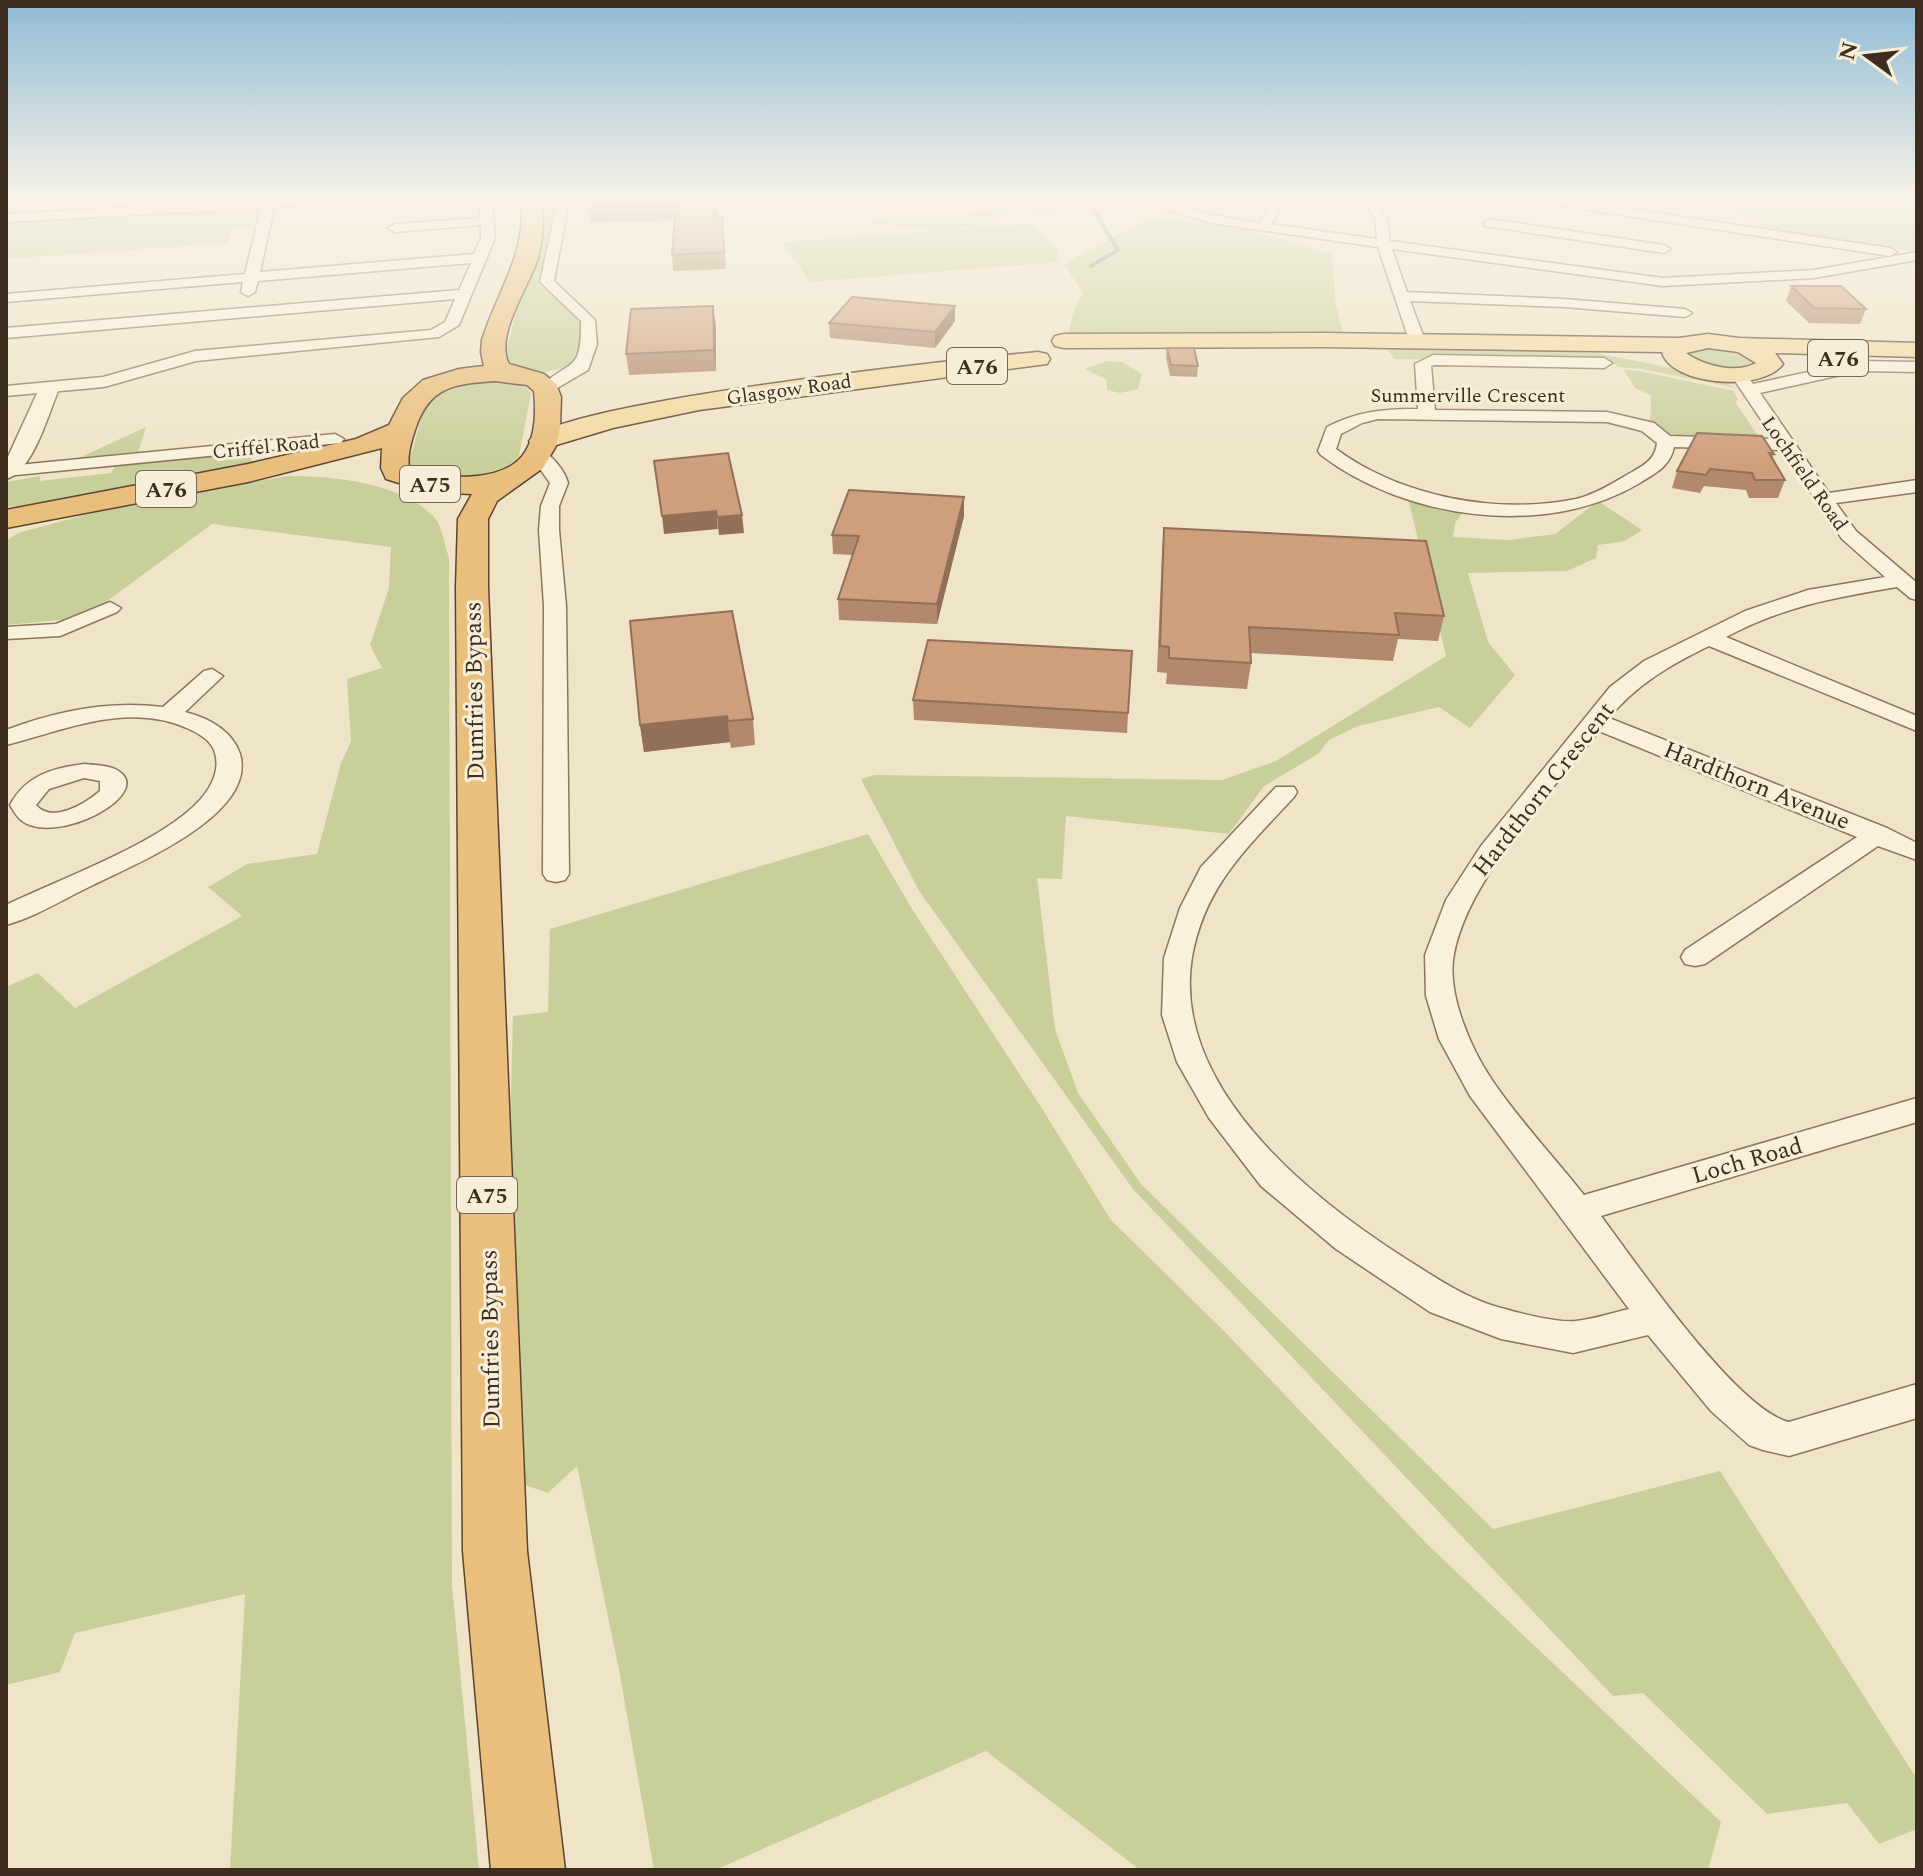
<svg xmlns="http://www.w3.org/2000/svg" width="1923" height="1876" font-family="Spectral,serif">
	<rect width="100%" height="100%" fill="#f0e4c8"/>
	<g fill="#c9cf9b">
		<path d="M 542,201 L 561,201 L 555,210 L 538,284 C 570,310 598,321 571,366 L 538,374 L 508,365 L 504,358 C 510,338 514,317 521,297 C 532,265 550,236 542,201 Z"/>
		<polygon points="1691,201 1917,201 1917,252 1756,229 1762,223 1711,204"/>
		<path d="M 1007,203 L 1055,209 L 1061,215 L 1011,212 L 987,225 L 938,229 L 871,224 C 879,222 887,218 895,216 C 933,209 972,222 1007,203 Z"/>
		<polygon points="257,207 262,209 256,226 231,229 228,243 6,259 6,220 71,220 130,215 127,218"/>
		<polygon points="1150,217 1240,227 1332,254 1336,305 1344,337 1068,335 1075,307 1083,293 1064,264"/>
		<polygon points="1030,224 1055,244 1060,262 810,282 782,242"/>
		<polygon points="1418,348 1548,349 1601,354 1712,376 1736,388 1642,369 1618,367 1608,358 1592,361 1394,359 1387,349"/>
		<polygon points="1691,348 1736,349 1759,360 1756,368 1714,370 1684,354"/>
		<polygon points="1107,361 1122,362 1142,374 1138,389 1120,393 1107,390 1107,380 1085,369"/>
		<polygon points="1624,370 1639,371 1734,391 1738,400 1735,402 1759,437 1672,437 1650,424 1651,395 1635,388"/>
		<path d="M 499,380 L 526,387 L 531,393 L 518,461 C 497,475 419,493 409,462 L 426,401 C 444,381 474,383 499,380 Z"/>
		<polygon points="146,427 137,456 72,461"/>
		<polygon points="241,451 250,454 252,462 40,504 6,507 6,482 40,476 40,481 111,473 115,466"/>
		<path d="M 287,476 C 333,476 400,482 434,517 C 442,526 445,546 449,558 L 452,1585 L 479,1870 L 230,1870 L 245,1594 L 75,1633 L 60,1672 L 6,1685 L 6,987 L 38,973 L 75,1008 L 242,916 L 208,887 L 247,864 L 317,854 L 341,763 L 351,741 L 347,679 L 382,668 L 370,645 L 389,588 L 391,547 L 212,524 L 99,607 L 69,619 L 6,625 L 6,541 L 18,533 L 103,510 Z"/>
		<polygon points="1408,498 1437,501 1462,514 1455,523 1453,537 1508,540 1555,534 1598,501 1642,530 1625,541 1598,545 1596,558 1567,571 1468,573 1488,642 1515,675 1470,728 1439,707 1358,726 1329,740 1318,754 1264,786 1229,834 1066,816 1062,879 1037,878 1055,1029 1078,1093 1141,1184 1493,1529 1720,1471 1917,1779 1917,1829 1879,1844 1847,1803 1767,1814 1643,1693 1613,1696 1133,1189 919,891 861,779 875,775 1222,780 1276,761 1446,656"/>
		<polygon points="868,834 912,909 1041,1107 1111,1220 1224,1331 1429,1546 1721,1822 1708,1870 1140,1870 986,1751 715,1870 654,1870 620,1675 577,1466 548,1493 519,1483 509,1168 513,1016 548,1012 550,929"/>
	</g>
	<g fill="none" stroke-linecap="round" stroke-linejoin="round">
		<polyline stroke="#6f938a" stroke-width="4" points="1088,201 1118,250 1091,266"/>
		<defs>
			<g id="minor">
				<polygon points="252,201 322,201 316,205 274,207 260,272 474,254 481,238 481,225 395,232 388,228 395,224 480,218 480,201 492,201 495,238 459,325 439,337 196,361 104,387 6,396 6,386 103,377 195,351 431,330 445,322 455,299 6,338 6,328 459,290 471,263 258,281 255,292 248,296 241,292 243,282 6,302 6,294 245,274 261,208 6,222 6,214"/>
				<path d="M 563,201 L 575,201 L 567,212 L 554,281 L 595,320 L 597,344 L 588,370 L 547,394 L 539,389 C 568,358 582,376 581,321 L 540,282 L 555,212 Z"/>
				<polygon points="1138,201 1157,201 1212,215 1259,223 1274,201 1286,201 1271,224 1377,239 1375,219 1364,201 1376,201 1387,219 1390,241 1663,278 1814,270 1917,252 1917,260 1814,278 1663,286 1392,249 1407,292 1564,299 1685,309 1692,313 1685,317 1564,307 1410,301 1426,343 1418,348 1410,343 1378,247 1211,223"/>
				<polygon points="1549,201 1578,201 1890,248 1897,252 1890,256 1555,205"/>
				<polygon points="1490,219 1664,245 1671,249 1664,253 1485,226 1484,223"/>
				<path d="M 1433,355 L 1604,358 L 1612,363 L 1604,368 L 1435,365 L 1431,366 L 1435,410 L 1607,412 L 1654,423 L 1670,436 L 1774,439 L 1731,375 L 1733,372 L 1745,372 L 1753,384 L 1859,361 L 1917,362 L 1917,372 L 1859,371 L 1760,393 L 1829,493 L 1917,480 L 1917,492 L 1836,503 L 1856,531 L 1917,583 L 1917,600 L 1910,598 L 1897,587 C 1832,598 1785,606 1726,637 L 1917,716 L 1917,731 L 1709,646 C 1670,665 1637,684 1609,718 L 1887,828 L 1917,843 L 1917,860 L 1878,846 L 1705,964 L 1695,966 L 1685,964 L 1681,957 L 1685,950 L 1857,837 L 1599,731 C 1553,789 1467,881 1454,954 C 1446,993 1471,1049 1492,1080 C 1519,1120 1554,1157 1584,1195 L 1917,1098 L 1917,1122 L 1601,1216 C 1636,1263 1737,1410 1789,1422 L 1917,1384 L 1917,1418 L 1789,1456 L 1763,1450 L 1749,1445 L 1711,1411 L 1648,1335 L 1573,1353 L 1501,1339 L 1430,1312 L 1336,1249 L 1261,1186 L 1209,1118 L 1177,1062 L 1162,1015 L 1164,958 L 1180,908 L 1201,867 L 1276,787 L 1294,787 L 1297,792 L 1294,797 C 1247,848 1205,885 1192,957 C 1171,1086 1308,1196 1403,1257 C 1435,1277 1467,1300 1505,1309 C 1522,1314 1559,1323 1576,1321 C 1594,1319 1612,1313 1629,1309 L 1470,1096 L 1439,1039 L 1426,996 L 1425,955 L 1446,900 L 1481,846 L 1610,687 L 1644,661 L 1745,611 L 1808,590 L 1885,577 L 1842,539 L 1782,450 L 1674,447 C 1670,467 1654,474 1638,484 C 1544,539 1405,519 1321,455 L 1318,451 L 1327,427 C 1358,411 1384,409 1418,409 L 1415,364 ZM 1378,419 L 1607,422 L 1642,431 L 1657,443 C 1655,462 1640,467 1625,476 C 1610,485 1593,495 1576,499 C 1497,515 1401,497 1336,449 L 1341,434 L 1362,423 Z"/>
				<polygon points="335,434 344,439 341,443 6,476 8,466"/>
				<path d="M 539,450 C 551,453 565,471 568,483 L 559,506 L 559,530 L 566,606 L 569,874 L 565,880 L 556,882 L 547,880 L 543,874 L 544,606 L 539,530 L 541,506 L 550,483 L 530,455 Z"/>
				<polygon points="110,602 121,608 117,612 60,636 6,639 6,627 56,624"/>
				<path d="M 212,669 L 223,676 L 185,712 C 208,718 232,730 240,754 C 258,816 130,866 89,887 C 62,900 35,917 6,925 L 6,905 C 60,879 152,846 194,806 C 208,793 221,773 215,753 C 212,741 200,734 189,729 C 128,701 66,730 6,745 L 6,730 C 56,711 109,700 163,707 L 204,671 Z"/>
				<path d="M 84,764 C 93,765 106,765 115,769 C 161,792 55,848 21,820 C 17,817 13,810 10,805 C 26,775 53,768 84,764 ZM 84,778 L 100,781 L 100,791 C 85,804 52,824 36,805 L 49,789 Z"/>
			</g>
			<path id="tertiary" d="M 49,383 L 59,389 C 48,414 33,472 6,479 L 6,461 L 39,389 Z"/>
			<g id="primary">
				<path d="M 1323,333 L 1679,338 L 1708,334 L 1739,338 L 1917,343 L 1917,357 L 1775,353 L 1783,364 C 1762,393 1670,385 1662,352 L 1323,347 L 1064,348 L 1055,346 L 1052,341 L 1055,336 L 1064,334 ZM 1708,348 L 1738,352 L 1756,363 C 1736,374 1704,366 1686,353 Z"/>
				<path d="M 1038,352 L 1047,354 L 1050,359 L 1047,364 L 699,410 L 613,428 L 543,449 L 533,447 L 529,441 C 556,402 970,358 1038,352 Z"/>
			</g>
			<path id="trunk" d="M 521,201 L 541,201 C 544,220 543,239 538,258 C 529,287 494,336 509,364 L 544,374 L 556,384 L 561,397 L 560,427 L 556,446 L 543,468 L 497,501 L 488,519 L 488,587 L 527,1551 L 565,1870 L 491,1870 L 463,1551 L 456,587 L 458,519 L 472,494 L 428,492 L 386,479 L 381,468 L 382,448 L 248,482 L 6,528 L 6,510 L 248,464 L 356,439 L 389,425 L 403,398 L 423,380 L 459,369 L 484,366 L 481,352 L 482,340 C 497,292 527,253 521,201 ZM 495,381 L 527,385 L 534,391 C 536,411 536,435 525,452 C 506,484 439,480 409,468 C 407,455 411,443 415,430 C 429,386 454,384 495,381 Z"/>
		</defs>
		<use href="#minor" stroke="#8d765c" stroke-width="3"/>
		<use href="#tertiary" stroke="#8d765c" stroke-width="3"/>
		<use href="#primary" stroke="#5b4430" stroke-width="3"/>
		<use href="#trunk" stroke="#5b4430" stroke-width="3"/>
		<use href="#minor" fill="#faf1dc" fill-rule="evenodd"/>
		<use href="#tertiary" fill="#faf1dc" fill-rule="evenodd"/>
		<use href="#primary" fill="#f3d9a0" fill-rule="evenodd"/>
		<use href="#trunk" fill="#eabe7c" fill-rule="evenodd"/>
	</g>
	<g fill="#b2896c">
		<polygon points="716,201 717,216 722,216 726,269 673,271 672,255 674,220 590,223 588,207"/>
		<polygon points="1791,286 1866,309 1860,324 1809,323 1786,301"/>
		<polygon points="955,306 955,321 935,348 830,338 829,323"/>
		<polygon points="716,326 716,371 629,375 626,354"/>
		<polygon points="1167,348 1198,366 1197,377 1170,376 1166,358"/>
		<polygon points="1697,433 1774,454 1772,459 1785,480 1778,498 1749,498 1746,490 1704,486 1700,493 1672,488 1677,471"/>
		<polygon points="964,516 937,624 839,620 838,599 853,555 833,554 832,535"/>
		<polygon points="1164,528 1444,616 1438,641 1398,639 1393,661 1250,653 1251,663 1247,689 1166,684 1167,673 1157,672 1162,552"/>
		<polygon points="913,700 1128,713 1127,733 914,720"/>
		<polygon points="753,719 755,745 731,748 730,742 644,752 640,725"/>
	</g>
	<g fill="#916f58">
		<polygon points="715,201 717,212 716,232 714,216"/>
		<polygon points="713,306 716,326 716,371 714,350"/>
		<polygon points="955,306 955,321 935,348 935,332"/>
		<polygon points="964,497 964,516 937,624 937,604"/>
		<polygon points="716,511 718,529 664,534 662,516"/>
		<polygon points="742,515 744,533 719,535 717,517"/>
		<polygon points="727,716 730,742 644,752 640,725"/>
	</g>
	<g fill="#cf9f7d" stroke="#916f58" stroke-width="2">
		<polygon points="589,201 676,201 676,203 676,201 715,201 714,216 722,216 724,252 672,255 676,204 588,207"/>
		<polygon points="1791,286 1841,286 1866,309 1814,308"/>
		<polygon points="852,297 955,306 935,332 829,323"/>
		<polygon points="713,306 714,350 626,354 631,309"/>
		<polygon points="1167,348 1194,348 1198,366 1171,365"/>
		<polygon points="1697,433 1762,436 1774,454 1769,453 1785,480 1755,480 1752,473 1710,469 1706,475 1677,471"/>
		<polygon points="728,453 742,515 717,517 716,511 662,516 654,461"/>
		<polygon points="849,490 964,497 937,604 838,599 859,536 832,535"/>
		<polygon points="1164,528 1426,541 1444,616 1395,613 1399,635 1249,627 1251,663 1169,658 1169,647 1160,646"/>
		<polygon points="732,611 753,719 728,721 727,716 640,725 630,621"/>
		<polygon points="928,640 1132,651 1128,713 913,700"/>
	</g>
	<linearGradient id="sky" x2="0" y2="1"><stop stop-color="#8fbad6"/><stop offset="0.43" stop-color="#f8f3e6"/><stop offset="1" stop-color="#f8f3e6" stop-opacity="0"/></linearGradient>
	<rect width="1923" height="463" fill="url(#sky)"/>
	<g text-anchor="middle" stroke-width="6" stroke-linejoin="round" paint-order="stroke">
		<g font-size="20" fill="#3d2e20" stroke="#f7eed8">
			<text transform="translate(789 389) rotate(-8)" y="7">Glasgow Road</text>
			<text x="1468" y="402">Summerville Crescent</text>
			<text transform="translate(266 446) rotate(-6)" y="7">Criffel Road</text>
			<text transform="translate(1805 473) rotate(55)" y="7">Lochfield Road</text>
		</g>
		<g fill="#f7eed8" stroke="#756857" stroke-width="2">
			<rect x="1808" y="340" width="60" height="36" rx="6"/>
			<rect x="947" y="348" width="60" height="36" rx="6"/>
			<rect x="400" y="466" width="60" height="36" rx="6"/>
			<rect x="136" y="471" width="60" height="36" rx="6"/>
			<rect x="457" y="1177" width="60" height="36" rx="6"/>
		</g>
		<g font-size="22" font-weight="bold" fill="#3d2e20">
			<text x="1838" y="366">A76</text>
			<text x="977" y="374">A76</text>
			<text x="430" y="492">A75</text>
			<text x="166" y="497">A76</text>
			<text x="487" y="1203">A75</text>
		</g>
		<g font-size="24" fill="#3d2e20" stroke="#f7eed8">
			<text transform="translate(474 691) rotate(-91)" y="8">Dumfries Bypass</text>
			<text transform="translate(1757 785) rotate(22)" y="8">Hardthorn Avenue</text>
			<text transform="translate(1543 789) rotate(-52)" y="8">Hardthorn Crescent</text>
			<text transform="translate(1747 1160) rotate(-16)" y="8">Loch Road</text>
			<text transform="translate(490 1339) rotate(-91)" y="8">Dumfries Bypass</text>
		</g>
	</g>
	<rect width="1923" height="1876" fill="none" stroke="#3d2e20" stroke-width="16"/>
	<g transform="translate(1867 56) rotate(285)" stroke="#f7eed8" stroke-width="6" paint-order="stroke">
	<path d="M0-6L14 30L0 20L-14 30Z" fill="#3d2e20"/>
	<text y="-12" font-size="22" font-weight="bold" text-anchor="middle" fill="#3d2e20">N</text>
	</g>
</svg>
